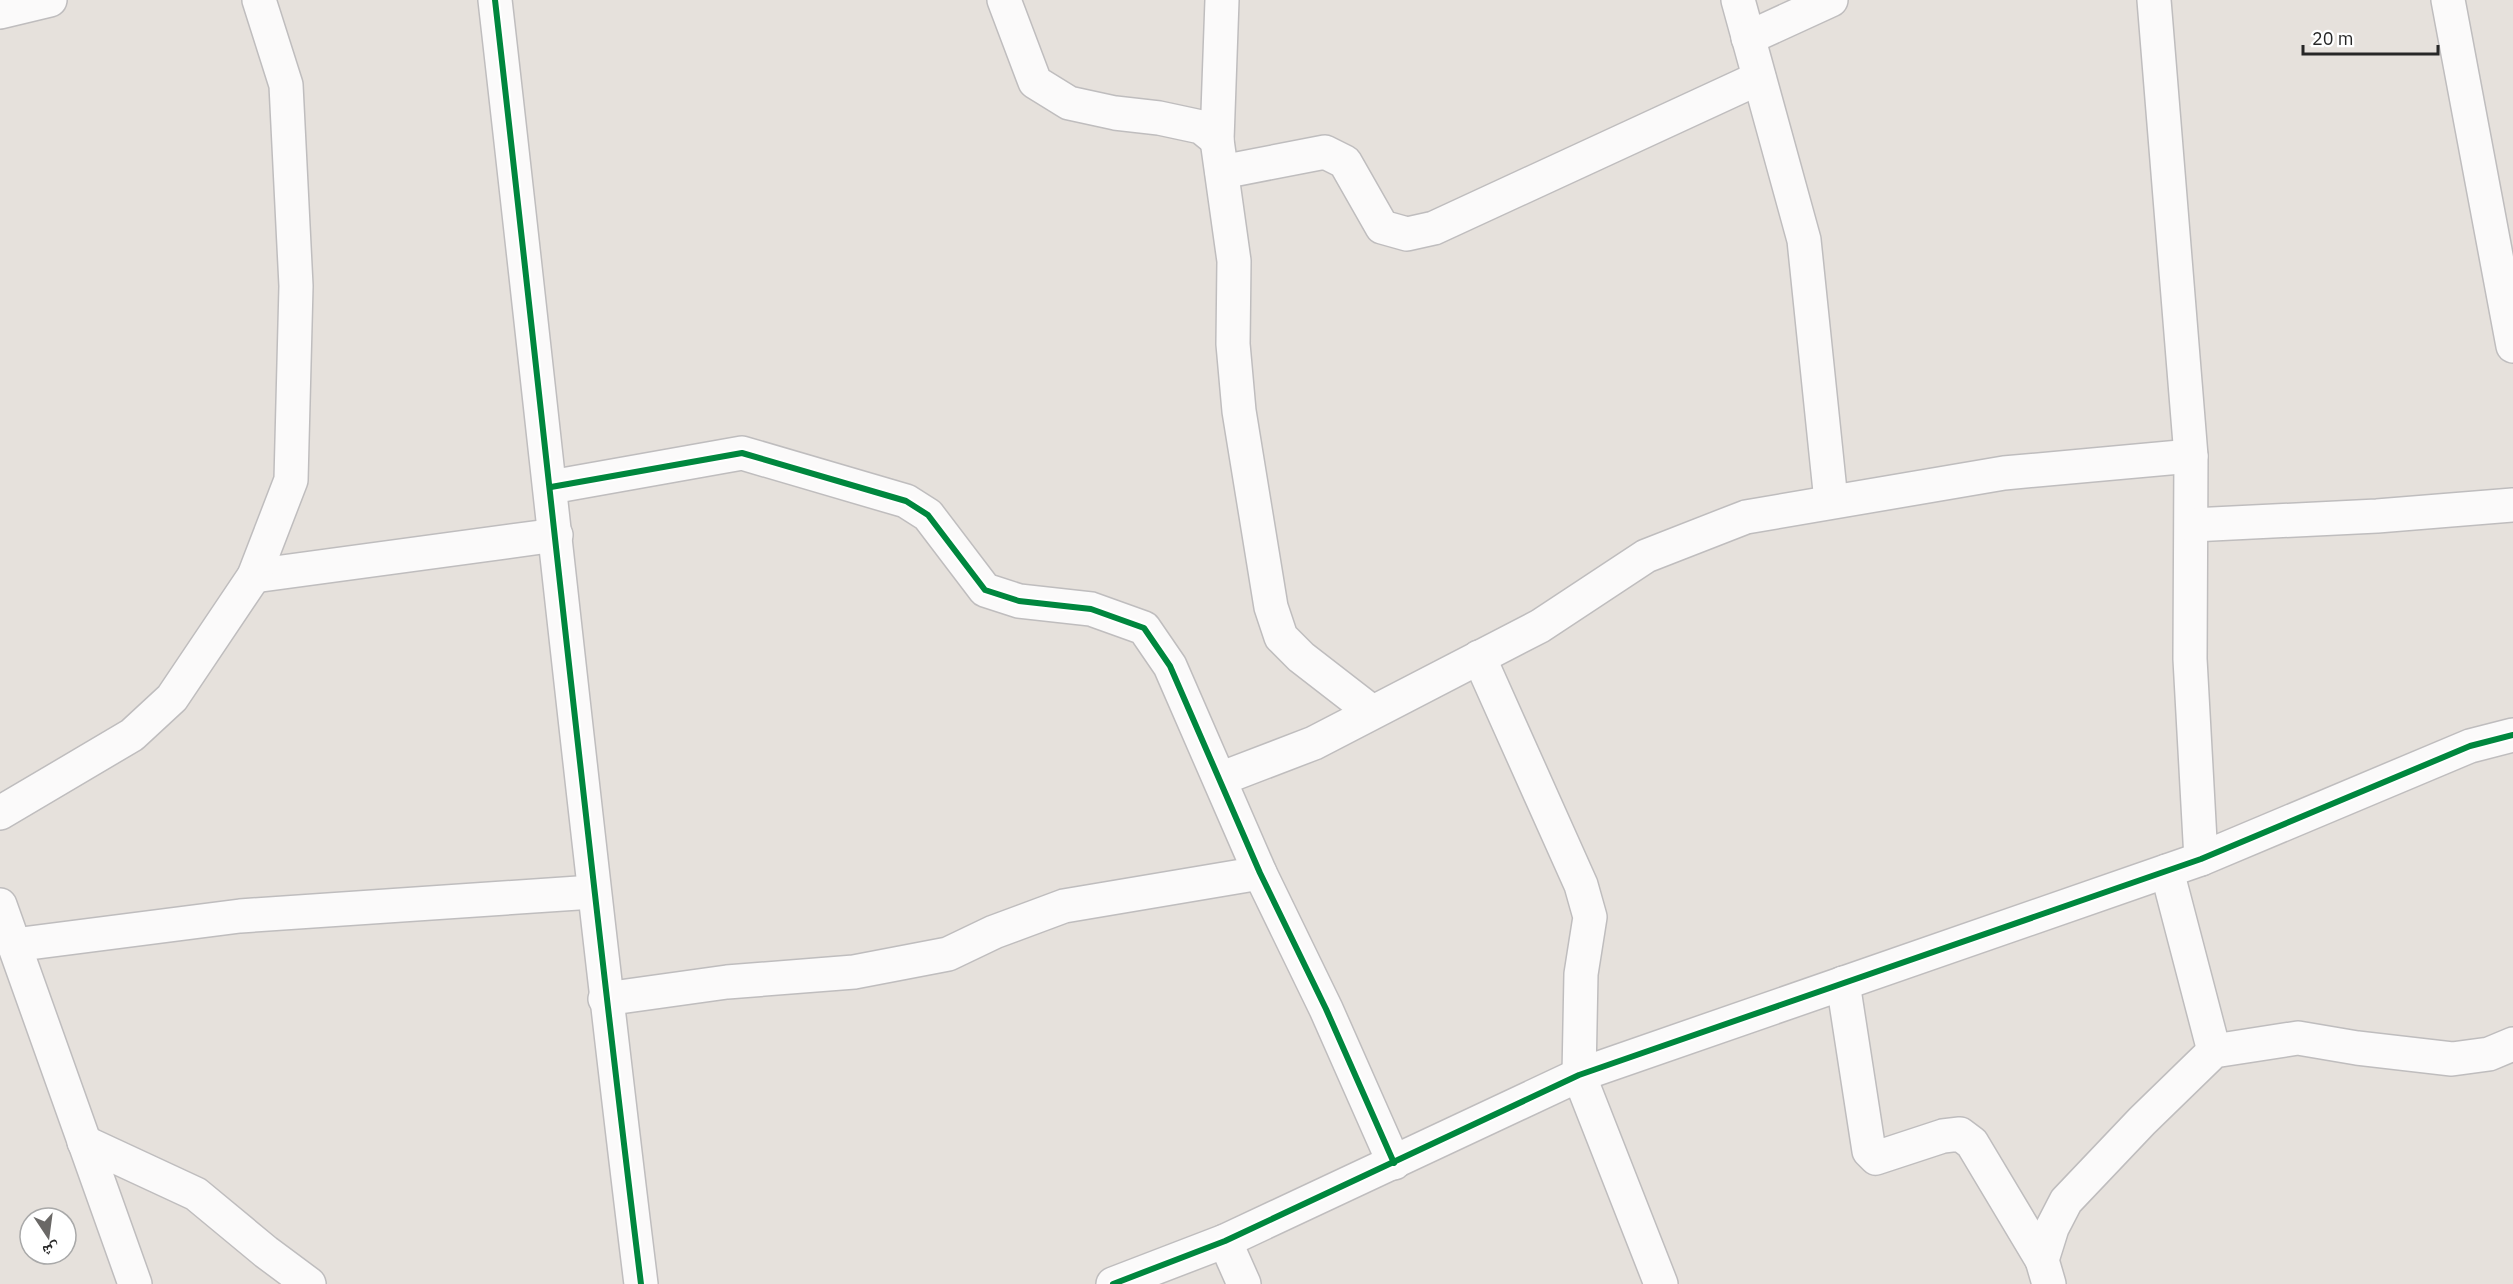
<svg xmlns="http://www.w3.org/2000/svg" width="2513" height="1284" font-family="'IBM Plex Sans','Noto Naskh Arabic',sans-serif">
	<rect width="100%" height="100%" fill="#e6e1dc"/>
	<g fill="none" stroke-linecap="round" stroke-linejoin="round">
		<defs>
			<g id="minor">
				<path d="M 495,0 C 544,428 588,857 641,1284"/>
				<polyline points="1004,0 1035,82 1069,103 1115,113 1159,118 1201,127 1217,140"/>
				<polyline points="1222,0 1217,140 1234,261 1233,344 1239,411 1271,607 1281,637 1301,657 1372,712"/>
				<polyline points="1738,0 1804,240 1831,501"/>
				<polyline points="2154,0 2191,456 2190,659 2201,859"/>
				<polyline points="2448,0 2513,346"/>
				<polyline points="0,12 50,0"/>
				<polyline points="1748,38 1831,0"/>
				<polyline points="1222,172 1325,152 1345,162 1382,227 1407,234 1434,228 1759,78"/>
				<polyline points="551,487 742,453 906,501 928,515 985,590 1019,601 1091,609 1144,628 1170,666 1260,873 1326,1009 1394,1163"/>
				<polyline points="2192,525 2377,516 2513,505"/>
				<polyline points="254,576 556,535"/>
				<polyline points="1479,657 1581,885 1590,917 1581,974 1579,1075 1661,1284"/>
				<polyline points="1220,779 1314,743 1540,626 1646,556 1746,517 2004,473 2191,456"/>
				<polyline points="0,813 132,735 172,698 254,576 291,480 296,286 286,85 259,0"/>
				<polyline points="2167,871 2214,1051"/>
				<polyline points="0,905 135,1284"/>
				<polyline points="14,945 240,916 593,892"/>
				<polyline points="1843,983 1869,1151 1876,1158 1943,1136 1960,1134 1972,1143 2042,1260"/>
				<polyline points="605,999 727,982 854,972 948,954 994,932 1064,906 1260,873"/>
				<polyline points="84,1142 196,1194 266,1252 309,1284"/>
				<polyline points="1225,1241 1244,1284"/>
				<polyline points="1113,1284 1225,1241 1579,1075 2201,859 2470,746 2513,735"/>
				<polyline points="2049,1284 2042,1260 2052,1228 2066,1201 2142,1121 2214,1051 2298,1038 2357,1048 2452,1059 2489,1054 2513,1044"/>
			</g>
		</defs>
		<use href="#minor" stroke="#bfbdbe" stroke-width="36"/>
		<use href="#minor" stroke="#fbfafa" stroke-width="33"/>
		<defs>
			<g id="cycleway">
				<path d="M 495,0 C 544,428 588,857 641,1284"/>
				<polyline points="551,487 742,453 906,501 928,515 985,590 1019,601 1091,609 1144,628 1170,666 1260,873 1326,1009 1394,1163"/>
				<polyline points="1113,1284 1225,1241 1579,1075 2201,859 2470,746 2513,735"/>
			</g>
		</defs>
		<use href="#cycleway" stroke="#fff" stroke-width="10"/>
		<use href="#cycleway" stroke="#00873e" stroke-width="6"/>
	</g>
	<g transform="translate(48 1236) rotate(167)"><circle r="28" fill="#ffffff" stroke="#a9a9a9" stroke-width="1.5"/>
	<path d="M0-4.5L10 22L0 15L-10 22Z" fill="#6a6866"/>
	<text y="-9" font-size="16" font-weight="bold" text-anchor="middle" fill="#272727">ش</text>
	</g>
	<path d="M2303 45v9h135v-9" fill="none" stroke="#272727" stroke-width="3"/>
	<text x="2312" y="45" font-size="18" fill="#272727" stroke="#ffffff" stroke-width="4.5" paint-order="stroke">20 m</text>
</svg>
